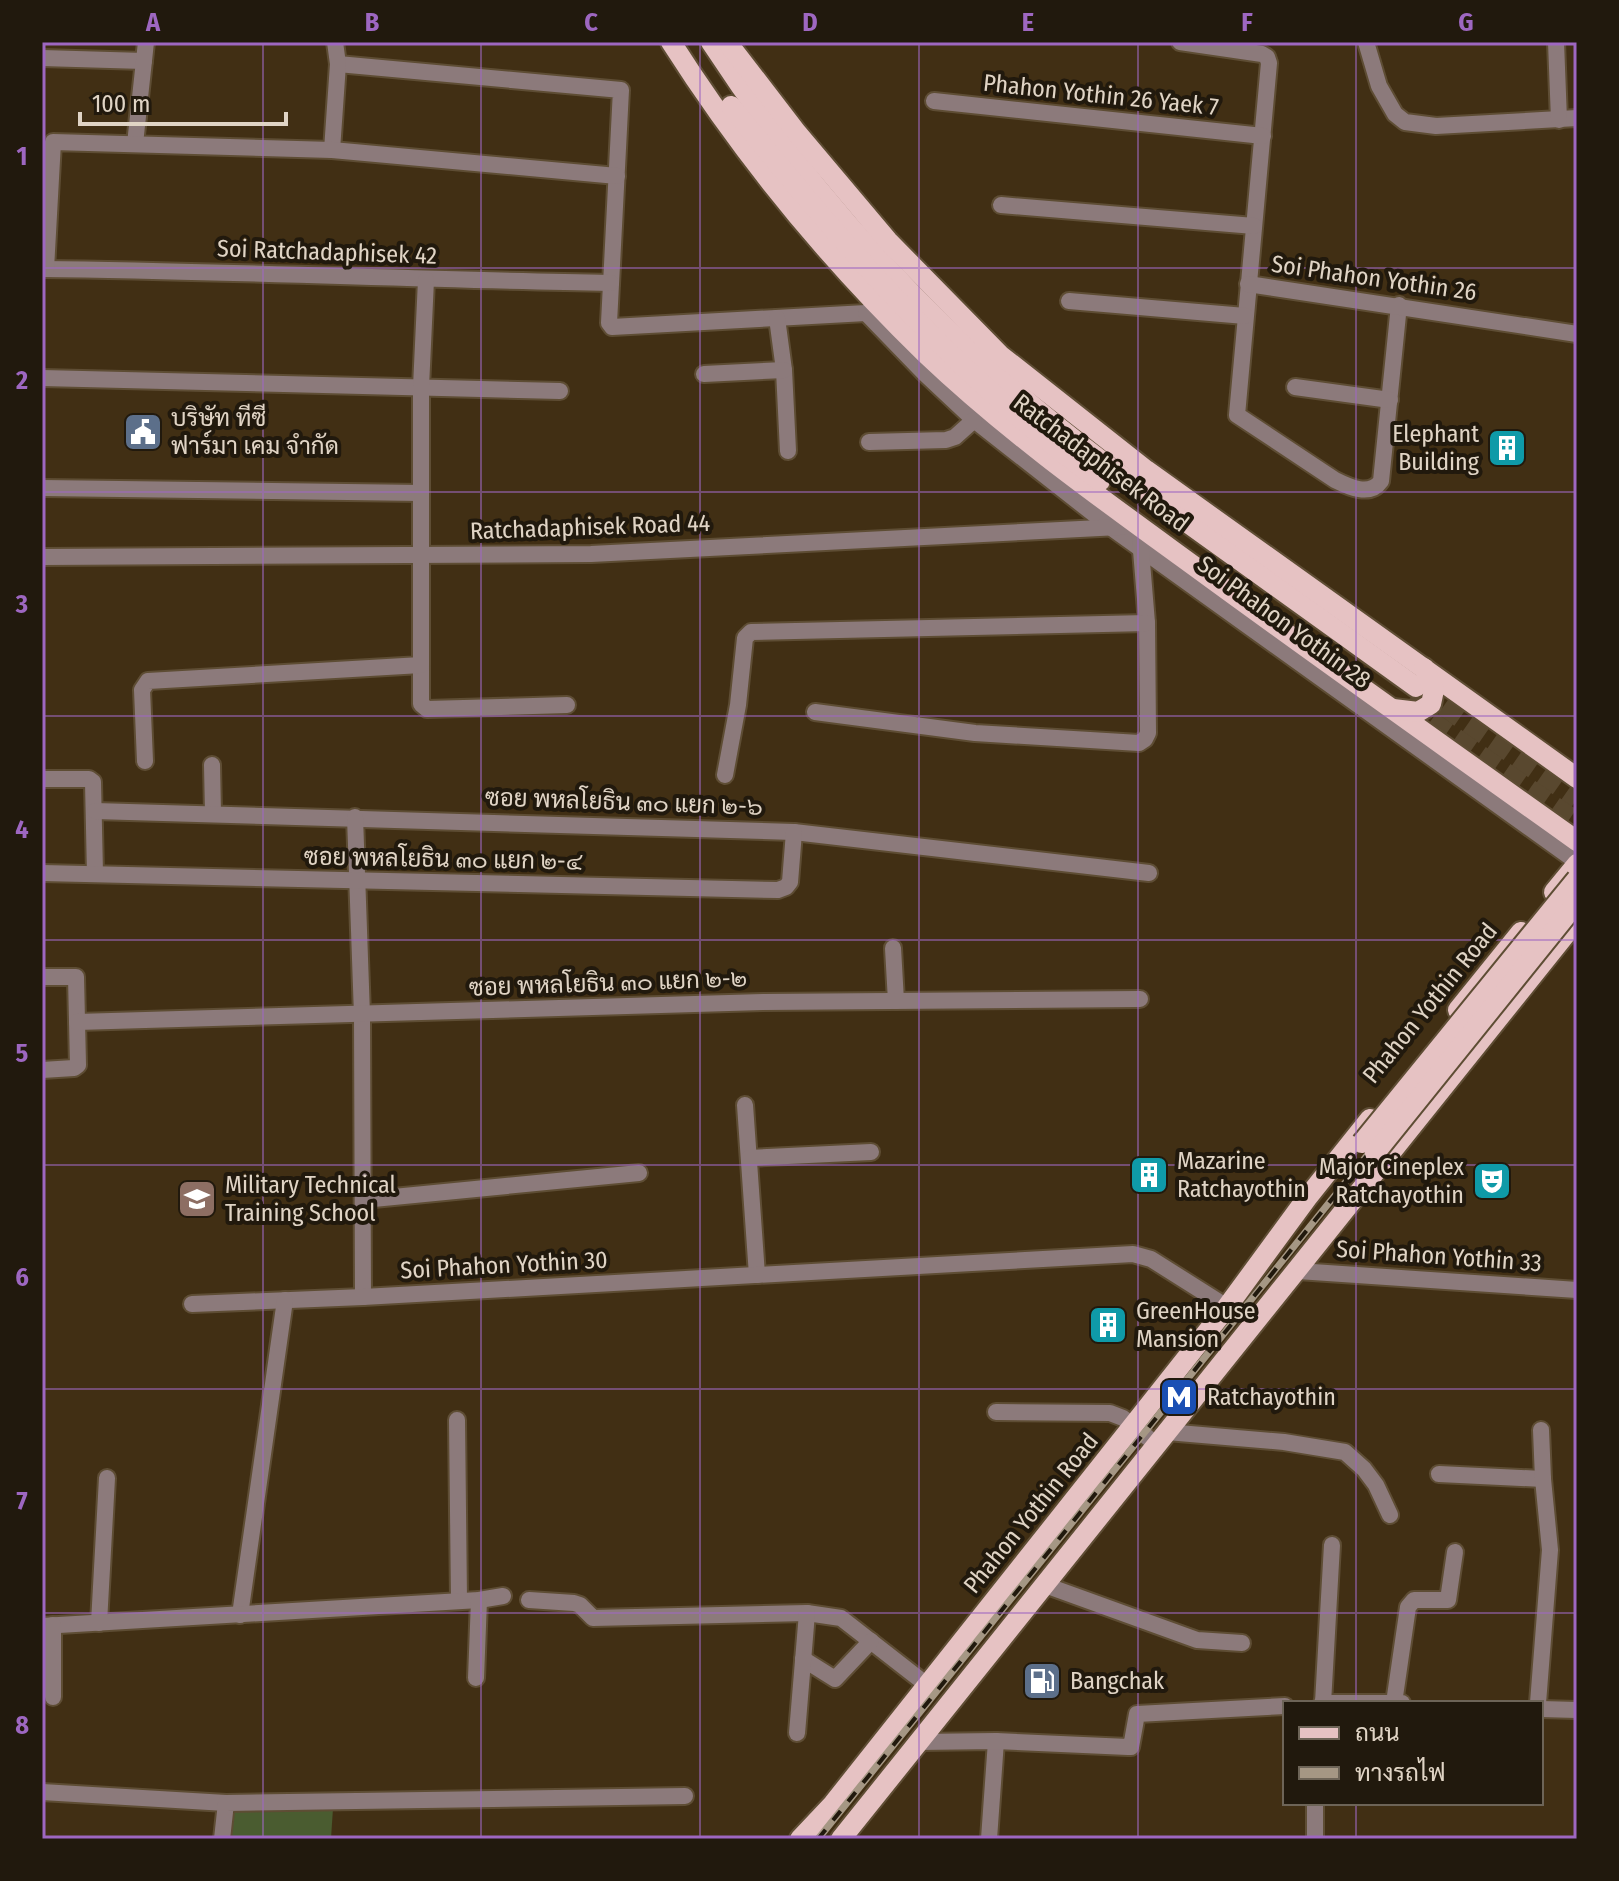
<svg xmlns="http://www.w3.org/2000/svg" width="1619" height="1881" font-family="'Fira Sans Condensed',Sarabun,sans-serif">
	<rect width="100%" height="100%" fill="#412f14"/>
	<polygon fill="#4a5c30" points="333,1808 331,1839 231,1839 234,1811"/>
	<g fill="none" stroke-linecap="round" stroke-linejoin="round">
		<g stroke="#59482f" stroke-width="20" stroke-dasharray="20 10" stroke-linecap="butt">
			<polyline points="1419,689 1577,799"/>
			<polyline points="1406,704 1577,822"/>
		</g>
		<defs>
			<g id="minor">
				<path d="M 1180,42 L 1262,54 L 1267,57 L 1269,63 L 1237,415 L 1335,480 C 1349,487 1370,497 1381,481 L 1399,305"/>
				<polyline points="1366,42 1379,86 1395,114 1405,122 1436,126 1577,118"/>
				<polyline points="1556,42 1559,120"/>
				<polyline points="42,58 144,61"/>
				<polyline points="338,64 621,90 609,323 612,327 866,313 873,308"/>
				<polyline points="934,101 1263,136"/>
				<polyline points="135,144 146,42"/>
				<polyline points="332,150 338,64 335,42"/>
				<polyline points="1001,205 1254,226"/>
				<path d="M 42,269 C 232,271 421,280 611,283"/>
				<polyline points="46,269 53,142 332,150 617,176"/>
				<polyline points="1248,284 1577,334"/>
				<polyline points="1069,301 1245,316"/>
				<polyline points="866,313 925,374 974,420 1113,529 1577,862"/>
				<polyline points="777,318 784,370 788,451"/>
				<polyline points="704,374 784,370"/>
				<polyline points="42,378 560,391"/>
				<polyline points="1295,387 1390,400"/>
				<polyline points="869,442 946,440 955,437 974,420"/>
				<polyline points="42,488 421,493"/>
				<polyline points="42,557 591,554 1139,526 1147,623 1148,733 1145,739 1139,743 975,733 815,712"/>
				<polyline points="421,665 421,704 427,709 567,705"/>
				<polyline points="145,761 142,690 148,681 421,665 421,387 426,280"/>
				<polyline points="212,765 213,813"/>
				<polyline points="725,775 738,705 745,638 751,632 1147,623"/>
				<polyline points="42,779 89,779 93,782 95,874"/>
				<polyline points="95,811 794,832 1149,873"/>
				<polyline points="355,817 362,1015 363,1297"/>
				<polyline points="42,873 778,890 786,887 790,882 794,832"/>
				<polyline points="893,948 896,1001"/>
				<polyline points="42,977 76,977 78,1065 74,1068 42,1070"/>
				<polyline points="77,1022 763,1002 1140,999"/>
				<polyline points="745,1105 757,1275"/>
				<polyline points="749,1158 871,1152"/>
				<polyline points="363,1200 639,1173"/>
				<polyline points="1298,1271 1577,1290"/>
				<polyline points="192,1304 363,1297 1133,1254 1151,1259 1227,1307"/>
				<polyline points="996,1412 1110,1413 1123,1418 1157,1445"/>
				<polyline points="457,1420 459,1601"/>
				<polyline points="1167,1432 1284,1442 1345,1452 1364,1469 1376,1485 1390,1515"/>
				<polyline points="1439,1474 1543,1479"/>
				<polyline points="1045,1585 1197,1640 1242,1643"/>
				<polyline points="529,1600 574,1603 580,1605 593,1618 807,1613 841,1618 927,1685"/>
				<polyline points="240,1615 285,1300"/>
				<polyline points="99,1623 107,1478"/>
				<polyline points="42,1626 479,1600 503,1596"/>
				<polyline points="803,1659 835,1679 871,1641"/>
				<polyline points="476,1678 479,1600"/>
				<polyline points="53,1697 53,1625"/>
				<polyline points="1322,1703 1402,1703"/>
				<polyline points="1323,1703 1332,1545"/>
				<polyline points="1394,1703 1408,1607 1414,1600 1448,1600 1455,1552"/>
				<polyline points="1538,1703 1550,1550 1543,1479 1541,1430"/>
				<polyline points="1541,1709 1577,1710"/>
				<polyline points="797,1733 807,1613"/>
				<polyline points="42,1792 226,1803"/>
				<polyline points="222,1839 226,1803 685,1796"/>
				<polyline points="989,1839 996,1741"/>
			</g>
			<g id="tertiary">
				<polyline points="918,1742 996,1741 1128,1747 1131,1747 1137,1714 1285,1706"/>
				<polyline points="1315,1803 1315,1839"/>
			</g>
			<g id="primary">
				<path d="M 671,42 C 743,155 830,261 926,354 C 1009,433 1102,499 1194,566 C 1321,659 1449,750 1577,841"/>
				<path d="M 711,42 C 817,205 949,346 1103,462 L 1416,687"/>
				<polyline points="727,42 797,133 888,241 1000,355 1146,470 1577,778"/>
				<path d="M 731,106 C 841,244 957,377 1100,481"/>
				<polyline points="1393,709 1418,712 1431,704 1434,690 1424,668"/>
				<polyline points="1554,892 1577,864"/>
				<polyline points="1458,1010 1521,932"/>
				<polyline points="800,1839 833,1804 1227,1307 1307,1198 1370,1119"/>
				<polyline points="841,1839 1577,920"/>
			</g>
		</defs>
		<use href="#minor" stroke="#5e4d34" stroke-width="20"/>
		<use href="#tertiary" stroke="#5e4d34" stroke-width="20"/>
		<use href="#primary" stroke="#5e4d34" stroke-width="24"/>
		<use href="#minor" stroke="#8c7a7b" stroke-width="16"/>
		<use href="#tertiary" stroke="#8c7a7b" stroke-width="16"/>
		<use href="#primary" stroke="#e6c2c3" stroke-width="20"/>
		<defs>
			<polyline id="rail" points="818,1839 1577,894"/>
		</defs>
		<use href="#rail" stroke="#a59784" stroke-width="7"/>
		<use href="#rail" stroke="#21190d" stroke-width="4" stroke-dasharray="12" stroke-linecap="butt"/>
		<defs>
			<g id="primary-bridge">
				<polyline points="1362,1143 1577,879"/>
				<polyline points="1375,1153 1577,902"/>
			</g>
		</defs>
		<use href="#primary-bridge" stroke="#5e4d34" stroke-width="24" stroke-linecap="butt"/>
		<use href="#primary-bridge" stroke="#e6c2c3" stroke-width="20"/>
	</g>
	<path fill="none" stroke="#9e67c1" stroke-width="2" stroke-opacity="0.55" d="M 263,42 L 263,1839M 481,42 L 481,1839M 700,42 L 700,1839M 919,42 L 919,1839M 1138,42 L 1138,1839M 1356,42 L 1356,1703M 42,268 L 1577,268M 42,492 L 1577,492M 42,716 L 1577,716M 42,940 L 1577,940M 42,1165 L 1577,1165M 42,1389 L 1577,1389M 42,1613 L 1577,1613M 1356,1803 L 1356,1839"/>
	<defs>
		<symbol id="civic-square" viewBox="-11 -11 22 22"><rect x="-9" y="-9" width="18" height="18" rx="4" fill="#5c6f8a" stroke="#21190d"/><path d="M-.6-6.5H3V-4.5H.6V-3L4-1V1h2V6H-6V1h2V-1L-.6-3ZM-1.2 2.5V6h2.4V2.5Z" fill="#fff"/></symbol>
		<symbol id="building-square" viewBox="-11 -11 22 22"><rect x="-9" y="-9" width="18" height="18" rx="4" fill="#0f9aa8" stroke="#21190d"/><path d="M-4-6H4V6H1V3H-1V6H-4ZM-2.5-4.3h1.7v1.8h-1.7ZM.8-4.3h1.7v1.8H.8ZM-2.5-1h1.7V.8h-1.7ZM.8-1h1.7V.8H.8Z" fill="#fff"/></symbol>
		<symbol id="theatre-square" viewBox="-11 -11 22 22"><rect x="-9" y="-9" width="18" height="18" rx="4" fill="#0f9aa8" stroke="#21190d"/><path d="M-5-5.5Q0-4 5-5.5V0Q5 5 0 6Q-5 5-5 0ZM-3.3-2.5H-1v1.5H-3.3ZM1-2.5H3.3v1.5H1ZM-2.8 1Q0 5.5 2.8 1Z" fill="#fff"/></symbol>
		<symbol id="university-square" viewBox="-11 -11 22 22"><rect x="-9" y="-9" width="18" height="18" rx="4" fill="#8d6e63" stroke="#21190d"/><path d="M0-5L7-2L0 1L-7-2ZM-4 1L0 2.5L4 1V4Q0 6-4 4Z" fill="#fff"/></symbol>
		<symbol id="metro-square" viewBox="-11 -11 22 22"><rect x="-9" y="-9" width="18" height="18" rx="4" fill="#1a4fb4" stroke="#21190d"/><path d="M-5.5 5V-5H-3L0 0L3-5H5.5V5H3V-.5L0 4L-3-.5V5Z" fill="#fff"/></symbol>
		<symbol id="fuel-square" viewBox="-11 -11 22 22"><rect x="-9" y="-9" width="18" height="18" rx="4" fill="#5c6f8a" stroke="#21190d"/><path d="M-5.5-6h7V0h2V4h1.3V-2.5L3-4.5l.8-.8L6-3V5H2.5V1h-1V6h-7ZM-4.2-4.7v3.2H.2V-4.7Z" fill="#fff"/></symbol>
	</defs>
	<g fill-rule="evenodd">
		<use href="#civic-square" x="121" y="410" width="44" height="44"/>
		<use href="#building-square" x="1485" y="426" width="44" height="44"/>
		<use href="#building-square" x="1127" y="1153" width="44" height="44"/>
		<use href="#theatre-square" x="1470" y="1159" width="44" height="44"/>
		<use href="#university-square" x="175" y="1177" width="44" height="44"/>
		<use href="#building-square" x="1086" y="1303" width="44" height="44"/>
		<use href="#metro-square" x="1157" y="1375" width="44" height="44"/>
		<use href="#fuel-square" x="1020" y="1659" width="44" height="44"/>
	</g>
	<g text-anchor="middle" stroke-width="8" stroke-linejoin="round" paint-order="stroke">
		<g font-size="24" fill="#e0d4c5" stroke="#21190d">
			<text transform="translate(1101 95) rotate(6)" y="8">Phahon Yothin 26 Yaek 7</text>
			<text transform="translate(327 252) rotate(2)" y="8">Soi Ratchadaphisek 42</text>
			<text transform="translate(1374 278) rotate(8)" y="8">Soi Phahon Yothin 26</text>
			<text transform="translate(1101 463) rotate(37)" y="8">Ratchadaphisek Road</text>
			<text transform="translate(590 527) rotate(-2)" y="8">Ratchadaphisek Road 44</text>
			<text transform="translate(1284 622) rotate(36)" y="8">Soi Phahon Yothin 28</text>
			<text transform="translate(624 802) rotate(2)" y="8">ซอย พหลโยธิน ๓๐ แยก ๒-๖</text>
			<text transform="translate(443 859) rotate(1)" y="8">ซอย พหลโยธิน ๓๐ แยก ๒-๔</text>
			<text transform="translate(608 983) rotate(-2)" y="8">ซอย พหลโยธิน ๓๐ แยก ๒-๒</text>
			<text transform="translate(1430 1003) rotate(-51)" y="8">Phahon Yothin Road</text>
			<text transform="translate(1439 1256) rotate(4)" y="8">Soi Phahon Yothin 33</text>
			<text transform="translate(504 1265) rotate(-3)" y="8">Soi Phahon Yothin 30</text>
			<text transform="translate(1031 1513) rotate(-51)" y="8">Phahon Yothin Road</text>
		</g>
		<g font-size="24" fill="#e0d4c5" stroke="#21190d" text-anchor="start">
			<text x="171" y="426">บริษัท ทีซี<tspan x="171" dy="28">ฟาร์มา เคม จำกัด</tspan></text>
			<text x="1479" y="442" text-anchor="end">Elephant<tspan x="1479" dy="28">Building</tspan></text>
			<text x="1177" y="1169">Mazarine<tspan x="1177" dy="28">Ratchayothin</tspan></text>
			<text x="1464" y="1175" text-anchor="end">Major Cineplex<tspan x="1464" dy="28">Ratchayothin</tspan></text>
			<text x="225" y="1193">Military Technical<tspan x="225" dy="28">Training School</tspan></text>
			<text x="1136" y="1319">GreenHouse<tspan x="1136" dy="28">Mansion</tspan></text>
			<text x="1207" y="1405">Ratchayothin</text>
			<text x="1070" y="1689">Bangchak</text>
		</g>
	</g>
	<rect width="1619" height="1881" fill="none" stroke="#21190d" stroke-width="88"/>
	<rect x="1283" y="1701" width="260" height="104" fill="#21190d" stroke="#6d6457" stroke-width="2"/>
	<rect x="1299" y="1727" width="40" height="12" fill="#e6c2c3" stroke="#6d6457" stroke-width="2"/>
	<text x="1355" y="1741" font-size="24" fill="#e0d4c5">ถนน</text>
	<rect x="1299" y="1767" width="40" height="12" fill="#a59784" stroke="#6d6457" stroke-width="2"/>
	<text x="1355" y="1781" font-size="24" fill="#e0d4c5">ทางรถไฟ</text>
	<path d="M80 112v12h206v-12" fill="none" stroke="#e0d4c5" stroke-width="4"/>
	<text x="92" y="112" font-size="24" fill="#e0d4c5" stroke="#21190d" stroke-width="6" paint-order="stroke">100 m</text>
	<rect x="44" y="44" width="1531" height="1793" fill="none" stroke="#9e67c1" stroke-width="3"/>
	<g font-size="26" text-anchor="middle" font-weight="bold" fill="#9e67c1">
		<text x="153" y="31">A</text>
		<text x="372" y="31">B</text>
		<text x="591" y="31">C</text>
		<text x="810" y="31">D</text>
		<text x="1028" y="31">E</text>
		<text x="1247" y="31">F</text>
		<text x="1466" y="31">G</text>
		<text x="22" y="165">1</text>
		<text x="22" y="389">2</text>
		<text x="22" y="613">3</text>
		<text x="22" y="838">4</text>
		<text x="22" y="1062">5</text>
		<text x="22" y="1286">6</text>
		<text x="22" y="1510">7</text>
		<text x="22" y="1734">8</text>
	</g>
</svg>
